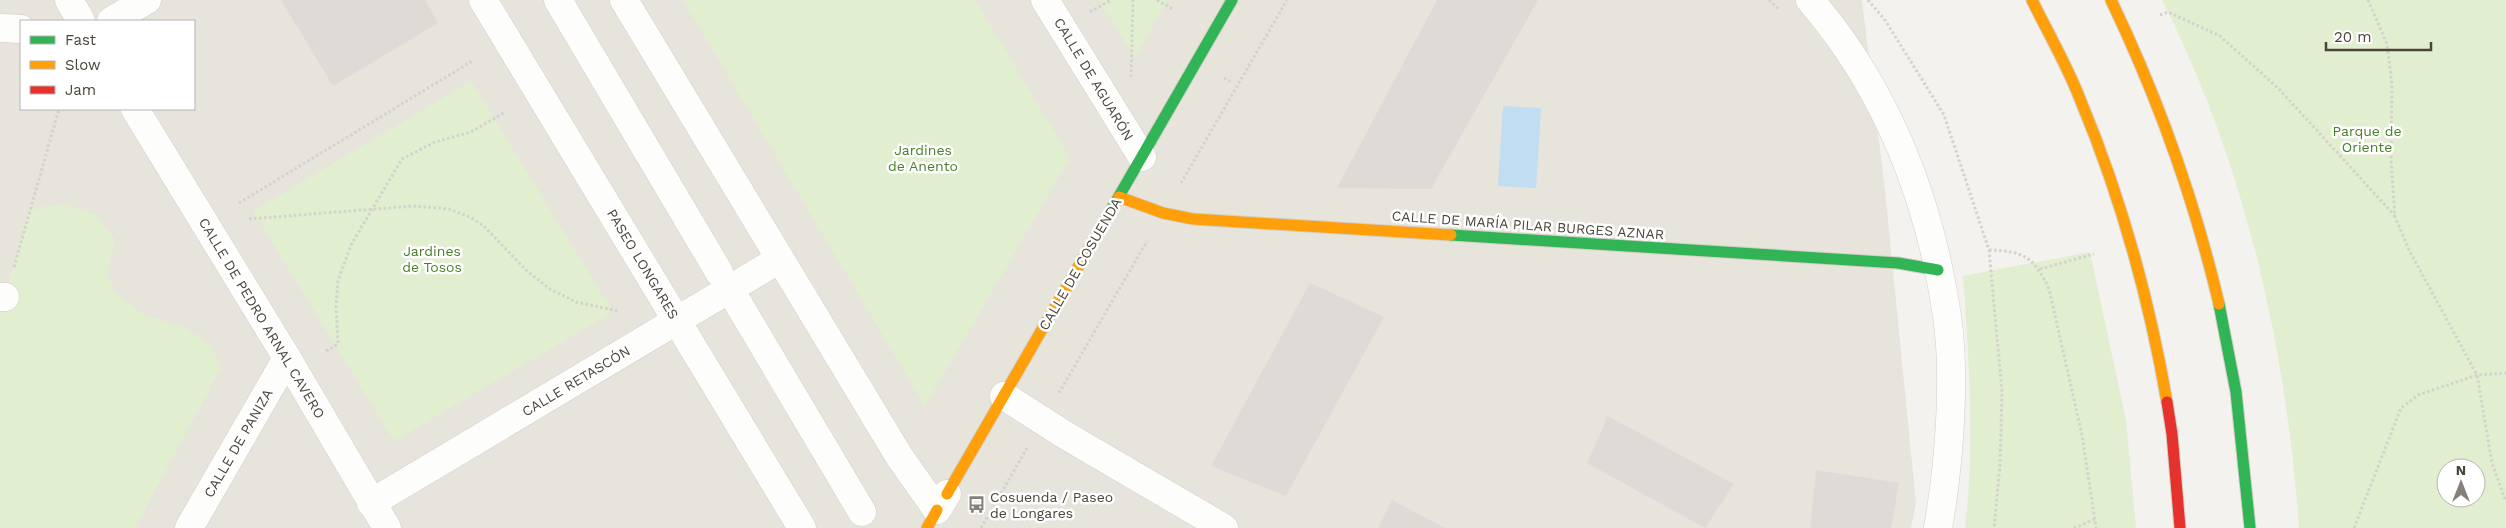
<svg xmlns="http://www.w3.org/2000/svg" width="2506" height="528" font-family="'Work Sans',sans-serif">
	<rect width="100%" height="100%" fill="#f4f2ee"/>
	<path fill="#e7e4dc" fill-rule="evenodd" d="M 0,0 L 1862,0 L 1885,190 L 1916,503 L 1911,528 L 0,528 ZM 21,21 L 194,21 L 194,109 L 21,109 Z"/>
	<g fill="#e1eecf" fill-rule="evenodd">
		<polygon points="683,0 975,0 1070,158 925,406"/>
		<polygon points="1099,0 1168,0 1135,58"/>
		<path d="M 2162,0 L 2506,0 L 2506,528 L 2299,528 C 2286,346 2245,164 2162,0 ZM 2446,468 L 2476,468 L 2476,498 L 2446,498 Z"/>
		<polygon points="471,81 613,312 394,441 253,211"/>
		<polygon points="62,203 95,215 115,239 107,273 116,293 143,314 180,326 210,343 221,368 135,528 0,528 0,313 30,210"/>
		<path d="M 2090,252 L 2126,420 L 2136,528 L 1965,528 C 1975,444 1969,360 1963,276 Z"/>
	</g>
	<polygon fill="#c0ddf1" points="1503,106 1541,108 1536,188 1498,186"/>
	<g fill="#dedbd6">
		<polygon points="281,0 425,0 438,23 333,86"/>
		<polygon points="1437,0 1538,0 1431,189 1337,188"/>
		<polygon points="1310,283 1384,317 1286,496 1211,466"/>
		<polygon points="1608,416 1734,484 1705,528 1587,463"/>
		<polygon points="1816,470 1899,483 1891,528 1810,528"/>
		<polygon points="1392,500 1445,528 1378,528"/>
	</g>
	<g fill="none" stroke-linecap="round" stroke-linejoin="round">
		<defs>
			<g id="street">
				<polyline points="69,0 81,21"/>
				<polyline points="483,0 802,528"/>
				<polyline points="558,0 719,272"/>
				<polyline points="624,0 899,456 937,510 947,494"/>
				<polyline points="1045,0 1142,157"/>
				<path d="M 1810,0 C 1887,89 1930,200 1947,316 C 1956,378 1949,466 1938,528"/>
				<polyline points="111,21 147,0"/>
				<polyline points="0,28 21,29"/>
				<polyline points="135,109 287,358 387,528"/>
				<polyline points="0,297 5,297"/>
				<polyline points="738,303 862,512"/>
				<polyline points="1004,396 1065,435 1224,528"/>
				<polyline points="371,503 780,259"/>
				<polyline points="189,528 287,358"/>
			</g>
			<g id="fast">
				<polyline points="1451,235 1898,263 1938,270"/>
				<polyline points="1092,243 1232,0"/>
				<polyline points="2219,304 2236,392 2250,528"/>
			</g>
			<g id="slow">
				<path d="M 2032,0 C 2048,33 2067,65 2080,99 C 2121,197 2149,298 2167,402"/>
				<path d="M 2111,0 C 2158,98 2194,198 2219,304"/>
				<polyline points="1119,197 1163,213 1193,219 1451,235"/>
				<polyline points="947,494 1092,243"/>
				<polyline points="927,528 937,510"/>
			</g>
			<polyline id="jam" points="2167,402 2172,434 2180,528"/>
		</defs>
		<use href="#street" stroke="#d2d0cb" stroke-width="29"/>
		<use href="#fast" stroke="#d3cfc5" stroke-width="13"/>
		<use href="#slow" stroke="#d3cfc5" stroke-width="13"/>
		<use href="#jam" stroke="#d3cfc5" stroke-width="13"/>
		<g stroke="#d3d2cc" stroke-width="3" stroke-dasharray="2.5 2.5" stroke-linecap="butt">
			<polyline points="1157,0 1173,9"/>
			<polyline points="1769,0 1780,10"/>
			<polyline points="1868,0 1885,20 1944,115 1989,250 2002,392 2000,465 1994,528"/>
			<polyline points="2368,0 2387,44 2392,85 2391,161 2395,217 2409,250 2477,375 2492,463 2506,502"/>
			<polyline points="1090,12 1111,0"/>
			<polyline points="2160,15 2168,12 2220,36 2279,89 2395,216"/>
			<polyline points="1131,77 1133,0"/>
			<polyline points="1224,78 1231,82"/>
			<polyline points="1181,183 1287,0"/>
			<polyline points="239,203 474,60"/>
			<polyline points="249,219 413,206 449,209 470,217 484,226 527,271 550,289 576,302 618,311"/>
			<path d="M 1989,250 C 2024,251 2034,257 2049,289 L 2082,435 L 2096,528"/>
			<polyline points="14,267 59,109"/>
			<polyline points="2040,269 2094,254"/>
			<polyline points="326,351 338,344 336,305 338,280 352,243 402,159 435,142 471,132 505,112"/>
			<polyline points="1059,393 1147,241"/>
			<polyline points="981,528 1027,448"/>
			<polyline points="2074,528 2095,519"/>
			<polyline points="2354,528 2401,408 2418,395 2477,375 2506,373"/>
		</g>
		<use href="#street" stroke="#fdfdfc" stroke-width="28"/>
		<use href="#fast" stroke="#30b455" stroke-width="11"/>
		<use href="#slow" stroke="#ff9f0a" stroke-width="11"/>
		<use href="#jam" stroke="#e5322d" stroke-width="11"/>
	</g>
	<defs>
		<symbol id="bus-bare" viewBox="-9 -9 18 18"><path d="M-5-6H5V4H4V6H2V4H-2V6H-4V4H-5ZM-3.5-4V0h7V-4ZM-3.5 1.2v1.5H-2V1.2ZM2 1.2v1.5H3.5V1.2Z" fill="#868178" stroke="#fff" stroke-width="2.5" paint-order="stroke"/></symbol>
	</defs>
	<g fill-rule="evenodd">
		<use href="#bus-bare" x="964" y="492" width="25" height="25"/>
	</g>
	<g text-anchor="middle" stroke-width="5" stroke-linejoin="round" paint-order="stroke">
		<g font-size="14" fill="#4b4439" stroke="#fff">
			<text transform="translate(1094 79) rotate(59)" y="5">CALLE DE AGUARÓN</text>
			<text transform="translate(1528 225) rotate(4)" y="5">CALLE DE MARÍA PILAR BURGES AZNAR</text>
			<text transform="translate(643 264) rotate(59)" y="5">PASEO LONGARES</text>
			<text transform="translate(1080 264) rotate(-60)" y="5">CALLE DE COSUENDA</text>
			<text transform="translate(262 318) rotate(59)" y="5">CALLE DE PEDRO ARNAL CAVERO</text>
			<text transform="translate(576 381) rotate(-31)" y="5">CALLE RETASCÓN</text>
			<text transform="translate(238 443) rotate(-60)" y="5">CALLE DE PANIZA</text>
		</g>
		<g font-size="14" fill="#4a7f2a" stroke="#fff">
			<text x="2367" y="136">Parque de<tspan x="2367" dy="16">Oriente</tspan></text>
			<text x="923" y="155">Jardines<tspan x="923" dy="16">de Anento</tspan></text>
			<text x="432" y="256">Jardines<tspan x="432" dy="16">de Tosos</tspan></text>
		</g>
		<g font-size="14" fill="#4b4439" stroke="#fff" text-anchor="start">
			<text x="990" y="502">Cosuenda / Paseo<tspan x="990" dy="16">de Longares</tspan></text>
		</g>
	</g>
	<rect x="20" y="20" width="175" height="90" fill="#ffffff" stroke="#b7b4b0"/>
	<rect x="30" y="36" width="25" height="8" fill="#30b455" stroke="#b7b4b0"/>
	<text x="65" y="45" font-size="15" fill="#4b4439">Fast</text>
	<rect x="30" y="61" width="25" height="8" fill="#ff9f0a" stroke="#b7b4b0"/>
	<text x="65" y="70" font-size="15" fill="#4b4439">Slow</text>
	<rect x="30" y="86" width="25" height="8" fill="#e5322d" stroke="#b7b4b0"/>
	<text x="65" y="95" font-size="15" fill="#4b4439">Jam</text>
	<g transform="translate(2461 483)"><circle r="24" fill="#ffffff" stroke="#b7b4b0"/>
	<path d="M0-4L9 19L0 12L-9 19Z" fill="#868178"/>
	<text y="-8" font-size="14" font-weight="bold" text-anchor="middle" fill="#4b4439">N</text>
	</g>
	<path d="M2326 42v8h105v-8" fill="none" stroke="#4b4439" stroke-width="2.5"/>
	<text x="2334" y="42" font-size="15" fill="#4b4439" stroke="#ffffff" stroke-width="4" paint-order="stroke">20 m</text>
</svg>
